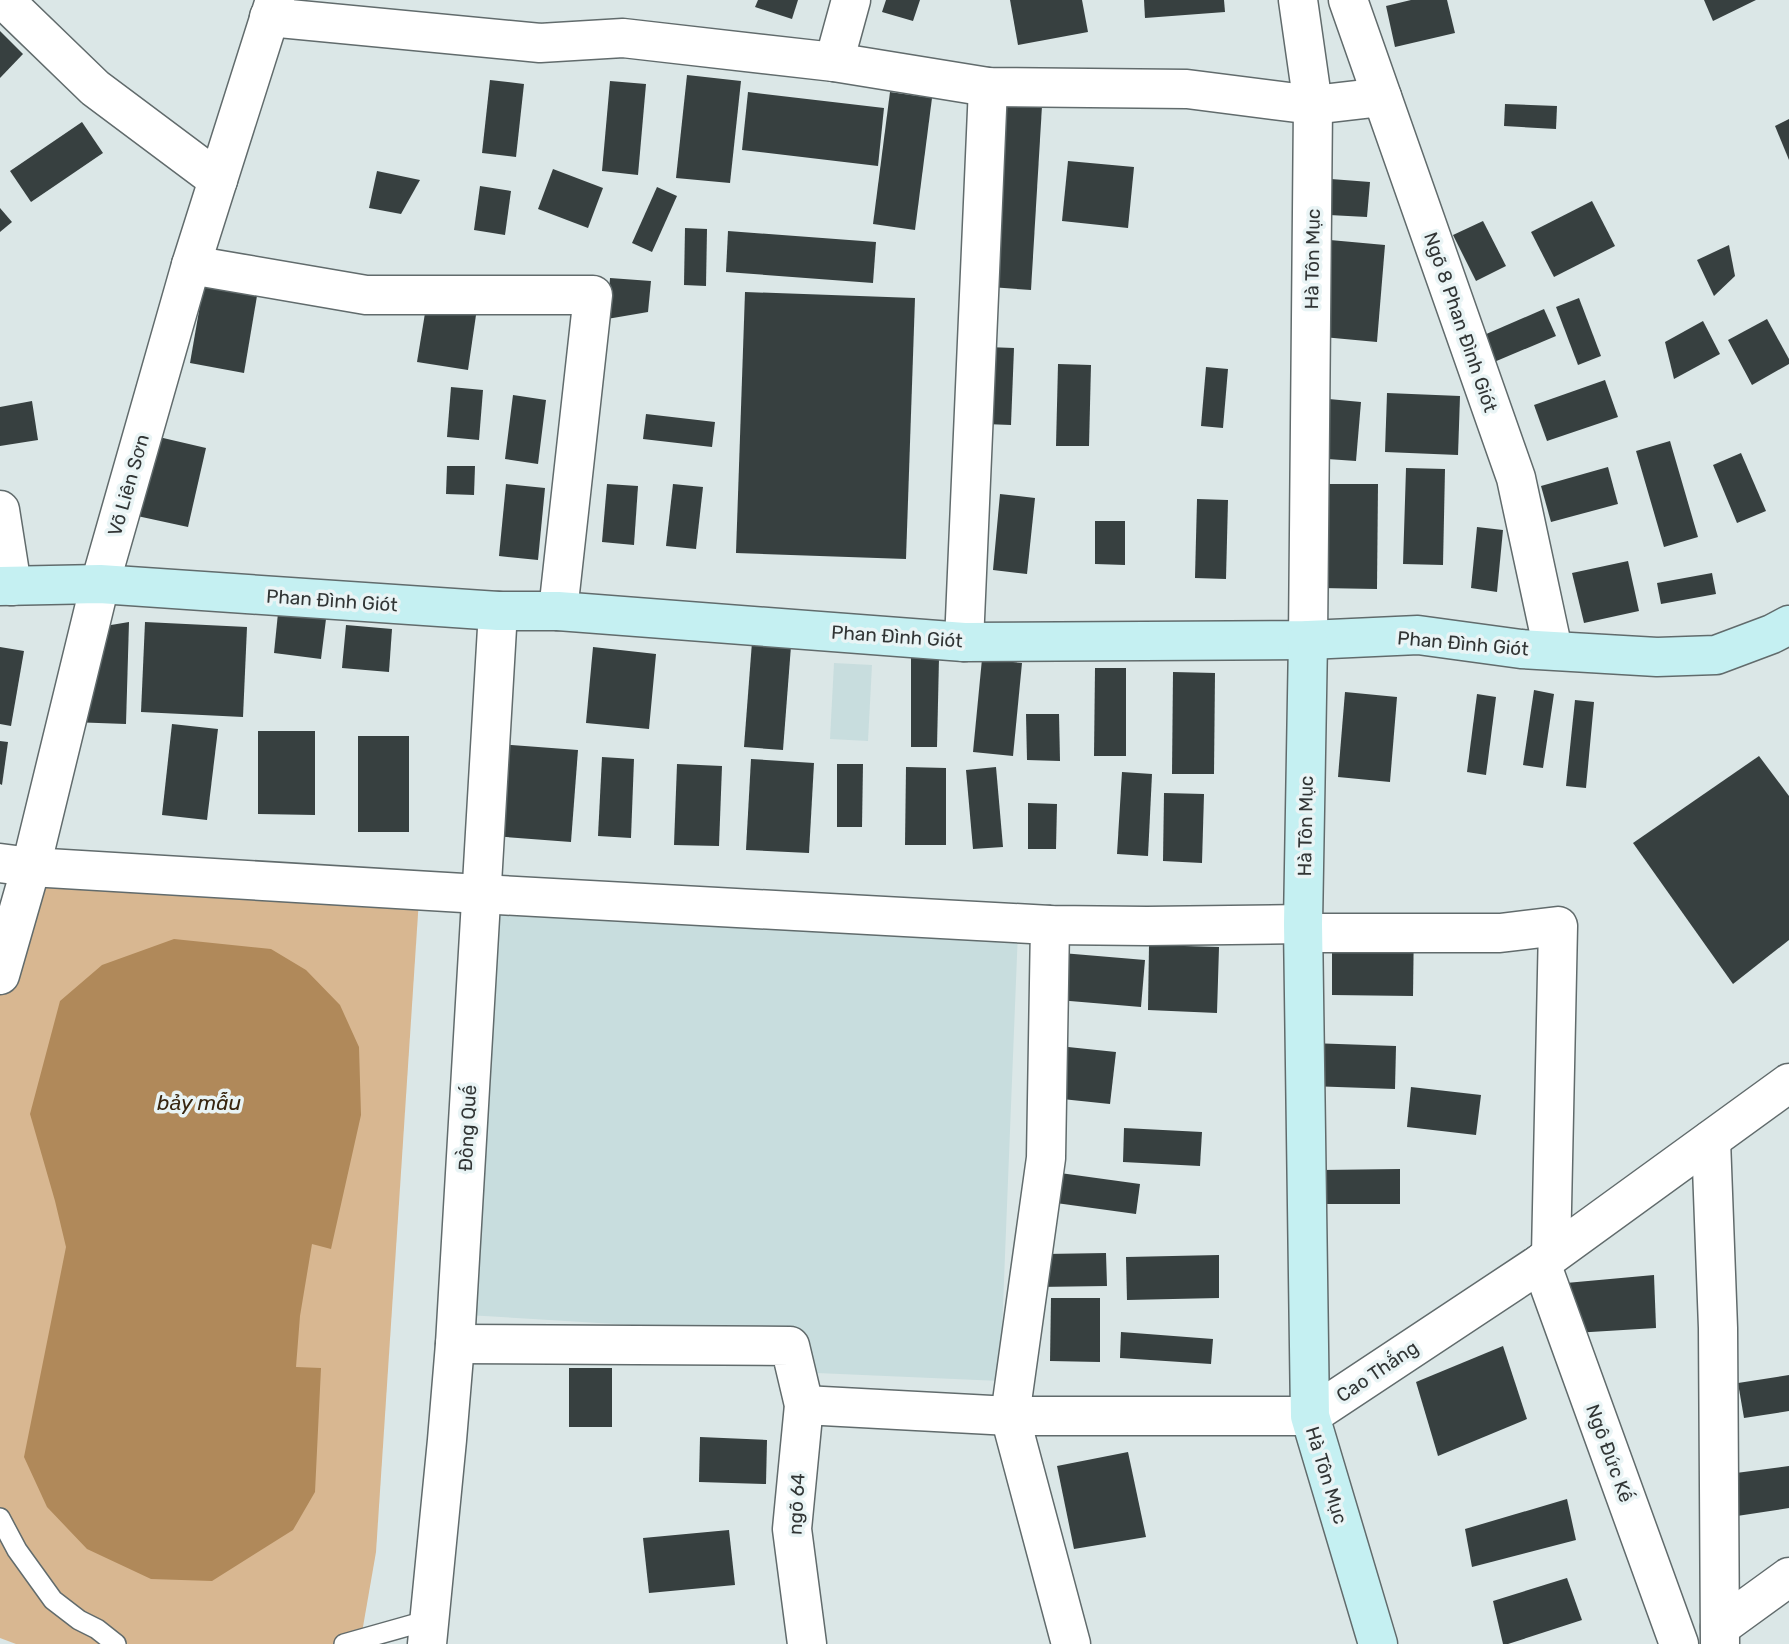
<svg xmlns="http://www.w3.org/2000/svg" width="1789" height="1644" font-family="Rubik,sans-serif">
	<rect width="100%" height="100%" fill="#dbe7e7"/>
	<g fill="#c8ddde">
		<polygon points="834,663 872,665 868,741 830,739"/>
		<polygon points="474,881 1019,906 1000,1381 817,1373 798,1335 450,1314"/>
	</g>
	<polygon fill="#d8b791" points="13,885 419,899 376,1552 360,1644 16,1644 0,1638 0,936"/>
	<polygon fill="#b0895a" points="174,939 271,949 306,970 340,1005 359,1047 361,1115 331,1249 312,1244 300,1316 296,1367 321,1368 315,1492 293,1530 212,1581 151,1579 87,1549 47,1507 24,1457 66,1247 55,1201 30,1114 60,1001 102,965"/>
	<g fill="#374040">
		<polygon points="758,0 798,0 792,19 755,7"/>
		<polygon points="886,0 920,0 913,21 882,12"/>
		<polygon points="1010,0 1082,0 1088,32 1018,45"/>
		<polygon points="1144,0 1224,0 1225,12 1145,18"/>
		<polygon points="1411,0 1447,0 1455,33 1395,47 1386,6"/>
		<polygon points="1704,0 1756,0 1713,21"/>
		<polygon points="0,31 23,54 0,78"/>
		<polygon points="687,75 741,81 730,183 676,178"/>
		<polygon points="490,80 524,84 516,157 482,153"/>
		<polygon points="610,81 646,84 638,175 602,171"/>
		<polygon points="748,92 884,108 878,166 742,150"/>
		<polygon points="890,92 932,98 915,230 873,224"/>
		<polygon points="1002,103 1042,106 1031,290 990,287"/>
		<polygon points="1505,104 1557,106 1556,129 1504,126"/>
		<polygon points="1789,119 1789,160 1775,126"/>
		<polygon points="82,122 103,153 31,202 10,171"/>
		<polygon points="1068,161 1134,167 1128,228 1062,221"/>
		<polygon points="553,169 603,188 588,228 538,209"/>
		<polygon points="377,171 420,180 401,214 369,208"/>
		<polygon points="1331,179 1370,182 1367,217 1329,215"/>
		<polygon points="480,186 511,191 505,235 474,230"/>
		<polygon points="657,187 677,196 652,252 632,243"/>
		<polygon points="1592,201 1615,246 1554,277 1531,232"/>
		<polygon points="0,208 12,222 0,232"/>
		<polygon points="1483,221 1506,266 1476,281 1453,235"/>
		<polygon points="685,228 707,229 706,286 684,285"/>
		<polygon points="728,231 876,242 873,283 726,272"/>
		<polygon points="1319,239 1385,245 1377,342 1312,336"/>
		<polygon points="1729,245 1735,276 1714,296 1697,260"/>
		<polygon points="610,278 651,281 648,312 607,319"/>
		<polygon points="204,282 258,290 244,373 190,363"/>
		<polygon points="745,292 915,298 906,559 736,553"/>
		<polygon points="1579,298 1601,356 1578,365 1556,307"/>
		<polygon points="426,307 476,315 468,370 417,362"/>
		<polygon points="1544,309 1556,336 1487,365 1484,335"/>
		<polygon points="1767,319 1789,359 1789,364 1752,385 1728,340"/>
		<polygon points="1703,321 1720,354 1674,379 1665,342"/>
		<polygon points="987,347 1014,348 1011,425 985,424"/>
		<polygon points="1058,364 1091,365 1089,446 1056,446"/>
		<polygon points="1206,367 1228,369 1223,428 1201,426"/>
		<polygon points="1605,380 1618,417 1547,441 1534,405"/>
		<polygon points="451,387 483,390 479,440 447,437"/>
		<polygon points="1387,393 1460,396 1458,455 1385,452"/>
		<polygon points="513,395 546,400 538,464 505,459"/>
		<polygon points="1318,398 1361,402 1356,461 1313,458"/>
		<polygon points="32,401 38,440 0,446 0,407"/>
		<polygon points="646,414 715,422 712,447 643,439"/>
		<polygon points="146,434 206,448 188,527 128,514"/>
		<polygon points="1670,441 1698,537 1664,547 1636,451"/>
		<polygon points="1741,453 1766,511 1737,523 1713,465"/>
		<polygon points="447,466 475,466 474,495 446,494"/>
		<polygon points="1608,467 1618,504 1551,522 1541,486"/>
		<polygon points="1406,468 1445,469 1443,565 1403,564"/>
		<polygon points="506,484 545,488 538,560 499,556"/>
		<polygon points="607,484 638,486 634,545 602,542"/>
		<polygon points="673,484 703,487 696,549 666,546"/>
		<polygon points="1321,484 1378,484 1377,589 1320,588"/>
		<polygon points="1000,494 1035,498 1027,574 993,570"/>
		<polygon points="1197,499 1228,500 1226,579 1195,578"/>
		<polygon points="1095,521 1125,521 1125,565 1095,564"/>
		<polygon points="1477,527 1503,530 1497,592 1471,588"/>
		<polygon points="1628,561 1639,611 1584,623 1572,573"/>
		<polygon points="1712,573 1716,594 1661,604 1657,583"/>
		<polygon points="278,613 326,619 321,659 274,653"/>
		<polygon points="129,622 126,724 71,722 105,626"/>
		<polygon points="145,622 247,627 243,717 141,712"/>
		<polygon points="346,625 392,629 389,672 342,668"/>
		<polygon points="752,642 791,646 783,750 744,747"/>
		<polygon points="0,647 24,651 11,726 0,724"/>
		<polygon points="593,647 656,654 649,729 586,723"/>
		<polygon points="911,658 939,658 937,747 911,747"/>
		<polygon points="982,659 1022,663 1013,756 973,752"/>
		<polygon points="1095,668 1126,668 1126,756 1094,756"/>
		<polygon points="1173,672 1215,673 1214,774 1172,774"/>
		<polygon points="1534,690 1554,694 1543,768 1523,765"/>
		<polygon points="1345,692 1397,697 1390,782 1338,777"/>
		<polygon points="1477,694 1496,697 1486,775 1467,772"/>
		<polygon points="1575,700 1594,702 1586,788 1566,786"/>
		<polygon points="1026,714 1059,714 1060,761 1027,760"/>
		<polygon points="172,724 218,729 207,820 162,815"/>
		<polygon points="258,731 315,731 315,815 258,814"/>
		<rect x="358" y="736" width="51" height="96"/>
		<polygon points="0,741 8,742 2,785 0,784"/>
		<polygon points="499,744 578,750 571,842 492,836"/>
		<polygon points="1759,756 1789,796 1789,940 1733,984 1633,843"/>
		<polygon points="602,757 634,759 631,838 598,836"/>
		<polygon points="751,759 814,763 809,853 746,850"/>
		<polygon points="677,764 722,766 719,846 674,845"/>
		<polygon points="837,764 863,764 862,827 837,827"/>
		<polygon points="906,767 946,768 946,845 905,845"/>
		<polygon points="996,767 1003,847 973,849 966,770"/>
		<polygon points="1122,772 1152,774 1148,856 1117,854"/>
		<polygon points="1164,793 1204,794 1202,863 1163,861"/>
		<polygon points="1028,803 1057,804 1056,849 1028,849"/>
		<polygon points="1332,919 1414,920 1413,996 1332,995"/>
		<polygon points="1149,945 1219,947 1217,1013 1148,1010"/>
		<polygon points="1062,953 1145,960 1141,1007 1058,1000"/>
		<polygon points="1310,1043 1396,1046 1395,1089 1309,1086"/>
		<polygon points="1068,1047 1116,1052 1110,1104 1062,1099"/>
		<polygon points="1411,1087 1481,1095 1476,1135 1407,1127"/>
		<polygon points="1124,1128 1202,1132 1200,1166 1123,1162"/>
		<polygon points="1400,1169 1400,1204 1322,1204 1321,1170"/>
		<polygon points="1060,1173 1140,1184 1136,1214 1056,1203"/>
		<polygon points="1106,1253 1107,1286 1037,1287 1045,1254"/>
		<polygon points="1219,1255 1219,1298 1127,1300 1126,1257"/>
		<polygon points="1654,1275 1656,1328 1574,1333 1566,1283"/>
		<polygon points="1051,1298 1100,1298 1100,1362 1050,1361"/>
		<polygon points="1121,1332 1213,1339 1211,1364 1120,1358"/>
		<polygon points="1503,1346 1527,1419 1438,1456 1416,1382"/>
		<rect x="569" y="1368" width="43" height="59"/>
		<polygon points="1789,1375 1789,1411 1744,1418 1738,1383"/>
		<polygon points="700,1437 767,1440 766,1484 699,1482"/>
		<polygon points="1128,1452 1146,1537 1074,1549 1057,1466"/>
		<polygon points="1789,1466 1789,1508 1737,1516 1736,1473"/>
		<polygon points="1567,1499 1576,1540 1472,1567 1465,1529"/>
		<polygon points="729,1530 735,1585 649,1593 643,1538"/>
		<polygon points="1567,1578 1582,1620 1508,1644 1503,1644 1493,1601"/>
	</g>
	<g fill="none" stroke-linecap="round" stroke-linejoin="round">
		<defs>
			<g id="lane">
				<polyline points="0,1518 17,1550 53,1600 79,1620 97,1629 116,1644"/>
				<polyline points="344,1644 429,1620"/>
			</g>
			<g id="street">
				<polyline points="4,0 95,88 218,180"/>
				<polyline points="1298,0 1313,105 1308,640"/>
				<polyline points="1348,0 1516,478 1553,650"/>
				<polyline points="269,17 540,43 623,38 834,62 988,87 1187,89 1313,105 1382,97"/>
				<polyline points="834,62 851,0"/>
				<polyline points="191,265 366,295 593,295 558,611"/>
				<polyline points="0,510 12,586"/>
				<polyline points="964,642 988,87"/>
				<polyline points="0,863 31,867 480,894 1050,925 1147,926 1303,924"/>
				<polyline points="1050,925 1046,1158 1010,1416 1071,1644"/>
				<polyline points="1303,933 1500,933 1558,926 1551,1255"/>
				<polyline points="0,975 31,867 100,584 191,265 275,0"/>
				<polyline points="1711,1140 1718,1328 1720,1644"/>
				<polyline points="1541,1263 1679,1644"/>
				<polyline points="455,1344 790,1346 804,1405 792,1529 807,1644"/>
				<polyline points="804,1405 1010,1416 1310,1416 1541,1263 1789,1083"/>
				<polyline points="1720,1627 1789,1577"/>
				<polyline points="427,1644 447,1440 455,1344 498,611"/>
			</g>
			<g id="secondary">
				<polyline points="0,586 100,584 498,611 558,611 964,642 1308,640 1418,635 1521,649 1657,657 1716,655 1772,634 1789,625"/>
				<polyline points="1308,640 1303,924 1310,1416 1378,1644"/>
			</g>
		</defs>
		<use href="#lane" stroke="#616b6c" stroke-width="22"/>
		<use href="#street" stroke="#616b6c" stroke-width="41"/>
		<use href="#secondary" stroke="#616b6c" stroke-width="41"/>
		<use href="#lane" stroke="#fff" stroke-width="19"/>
		<use href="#street" stroke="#fff" stroke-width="38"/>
		<use href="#secondary" stroke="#c5f0f2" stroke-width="38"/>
	</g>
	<g text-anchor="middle" stroke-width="7" stroke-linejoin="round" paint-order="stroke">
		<g font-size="19" fill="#313535" stroke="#e9f4f5">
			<text transform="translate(1312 259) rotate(-89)" y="7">Hà Tôn Mục</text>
			<text transform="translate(1461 322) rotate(71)" y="7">Ngõ 8 Phan Đình Giót</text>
			<text transform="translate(128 485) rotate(-74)" y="7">Võ Liên Sơn</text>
			<text transform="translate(332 600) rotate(4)" y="7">Phan Đình Giót</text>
			<text transform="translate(897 636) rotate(4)" y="7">Phan Đình Giót</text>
			<text transform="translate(1463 643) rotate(5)" y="7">Phan Đình Giót</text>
			<text transform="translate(1305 826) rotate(-89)" y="7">Hà Tôn Mục</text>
			<text transform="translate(467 1128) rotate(-87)" y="7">Đồng Quế</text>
			<text transform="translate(1377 1371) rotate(-34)" y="7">Cao Thắng</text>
			<text transform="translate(1610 1453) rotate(70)" y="7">Ngô Đức Kế</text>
			<text transform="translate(1327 1475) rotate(73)" y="7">Hà Tôn Mục</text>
			<text transform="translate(796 1504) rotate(-87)" y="7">ngõ 64</text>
		</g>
		<g font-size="21" font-style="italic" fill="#37250f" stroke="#e9f4f5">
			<text x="199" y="1110">bảy mẫu</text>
		</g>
	</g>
</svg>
